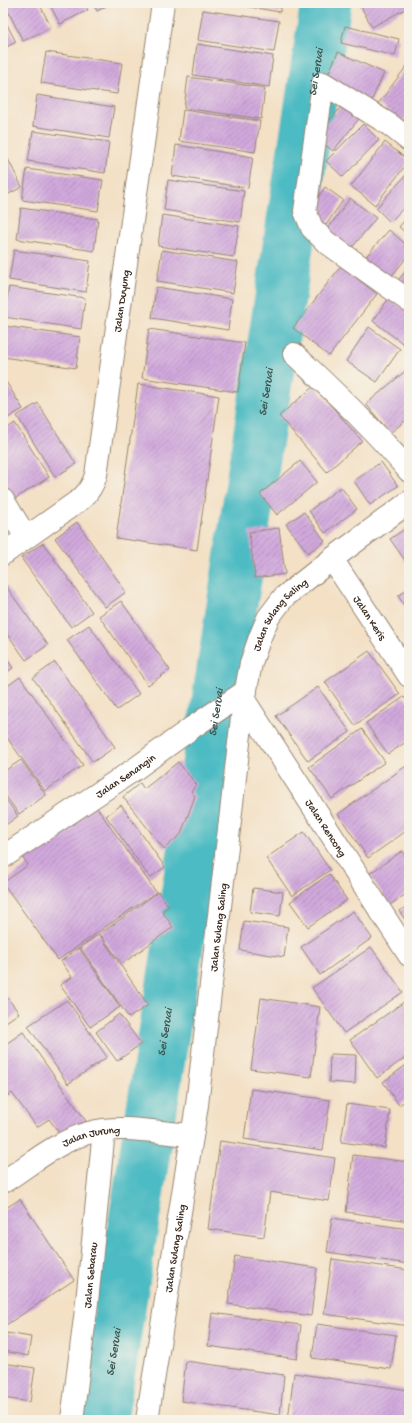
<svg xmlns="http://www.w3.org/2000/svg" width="412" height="1423" font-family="'Gochi Hand',sans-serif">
	<defs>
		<pattern id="building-hatch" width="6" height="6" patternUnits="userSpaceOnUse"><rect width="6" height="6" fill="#d1a9dd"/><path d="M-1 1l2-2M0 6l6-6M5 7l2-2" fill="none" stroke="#ab8ab3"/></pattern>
	</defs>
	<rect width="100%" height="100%" fill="#f7f3e8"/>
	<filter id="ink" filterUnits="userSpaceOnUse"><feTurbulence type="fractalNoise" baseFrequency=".025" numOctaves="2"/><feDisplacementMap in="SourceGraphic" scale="8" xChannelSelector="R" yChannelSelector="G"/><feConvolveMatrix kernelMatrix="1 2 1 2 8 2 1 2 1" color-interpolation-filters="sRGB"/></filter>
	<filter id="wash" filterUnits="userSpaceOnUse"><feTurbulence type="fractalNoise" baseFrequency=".012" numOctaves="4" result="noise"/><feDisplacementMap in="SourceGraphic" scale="16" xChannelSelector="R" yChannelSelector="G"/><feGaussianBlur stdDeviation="0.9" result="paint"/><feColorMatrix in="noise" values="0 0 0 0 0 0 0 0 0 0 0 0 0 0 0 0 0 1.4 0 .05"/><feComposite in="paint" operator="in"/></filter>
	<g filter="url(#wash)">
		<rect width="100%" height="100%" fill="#f3e0c5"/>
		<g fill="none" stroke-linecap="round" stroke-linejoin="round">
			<path stroke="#4dbbc3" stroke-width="51" id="s1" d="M 102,1420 L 210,746 L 326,3"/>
		</g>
		<g id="blocks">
			<g fill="url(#building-hatch)">
				<polygon points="4,3 39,3 51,27 23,41"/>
				<polygon points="49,3 84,3 88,10 60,24"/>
				<polygon points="93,3 112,3 97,11"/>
				<polygon points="226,3 281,3 280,12"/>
				<polygon points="359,3 409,3 409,7 372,27"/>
				<polygon points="203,10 279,21 274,52 198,40"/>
				<polygon points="3,17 16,42 3,49"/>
				<polygon points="345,26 399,39 395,56 341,43"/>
				<polygon points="197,44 273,56 269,87 193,75"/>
				<polygon points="46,52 122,63 117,94 41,83"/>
				<polygon points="338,52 384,73 371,102 325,81"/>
				<polygon points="409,63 409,113 402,122 378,104"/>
				<polygon points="188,77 265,88 261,119 184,108"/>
				<polygon points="37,95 114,107 109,138 33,126"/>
				<polygon points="345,102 362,115 333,151 316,137"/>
				<polygon points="183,110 260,121 255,152 179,141"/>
				<polygon points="363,124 379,140 343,177 326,161"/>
				<polygon points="33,131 109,142 105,173 28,161"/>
				<polygon points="385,142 409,161 375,205 351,186"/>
				<polygon points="176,145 253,157 248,188 172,176"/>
				<polygon points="3,149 22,187 3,197"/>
				<polygon points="27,169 103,180 98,211 22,200"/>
				<polygon points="409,172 409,202 390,222 376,208"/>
				<polygon points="168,180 244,191 240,222 164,210"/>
				<polygon points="325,187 343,200 326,225 308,213"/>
				<polygon points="350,198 376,218 350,250 326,231"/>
				<polygon points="21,208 98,219 94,251 17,239"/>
				<polygon points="162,215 239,226 234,257 158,246"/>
				<polygon points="409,215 409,236 399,227"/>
				<polygon points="389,230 409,247 409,255 387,281 362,261"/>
				<polygon points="14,250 90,261 86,292 9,280"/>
				<polygon points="162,250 238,262 233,293 157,281"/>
				<polygon points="341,266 377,294 329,356 293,328"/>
				<polygon points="409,268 409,291 397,281"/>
				<polygon points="9,287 85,298 81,329 4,317"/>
				<polygon points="156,287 232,299 228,330 152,318"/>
				<polygon points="389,298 409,312 409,340 405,345 373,321"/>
				<polygon points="4,326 80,337 76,368 3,357"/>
				<polygon points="369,327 400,349 377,382 346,361"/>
				<polygon points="149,329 245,343 238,392 142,378"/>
				<polygon points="409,368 409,418 390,433 366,404"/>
				<polygon points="3,377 23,409 3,421"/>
				<polygon points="138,384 219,396 197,550 116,538"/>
				<polygon points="314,386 362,441 327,472 279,416"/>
				<polygon points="38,403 76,464 55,477 17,416"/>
				<polygon points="15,423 49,477 11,501 3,489 3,431"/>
				<polygon points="300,461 317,482 277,515 260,494"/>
				<polygon points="381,462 398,486 370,505 354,481"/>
				<polygon points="341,487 357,509 325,533 309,511"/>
				<polygon points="304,512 325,541 308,553 286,524"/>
				<polygon points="77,522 126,592 105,607 55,538"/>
				<polygon points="409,526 409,566 390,539"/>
				<polygon points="279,528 285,574 255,578 249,532"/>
				<polygon points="43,543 92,612 71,627 21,558"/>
				<polygon points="3,582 48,645 26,660 3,628"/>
				<polygon points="409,588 409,612 398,596"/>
				<polygon points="121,601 170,670 148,685 99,616"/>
				<polygon points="89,625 139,694 117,710 67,640"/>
				<polygon points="369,651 400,694 355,725 325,682"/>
				<polygon points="3,653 13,668 3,675"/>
				<polygon points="55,662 115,747 93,762 33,678"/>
				<polygon points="20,677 83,765 45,791 3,732 3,689"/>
				<polygon points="318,687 350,732 308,761 276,716"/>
				<polygon points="404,697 409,703 409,740 388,754 366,723"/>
				<polygon points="362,729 385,762 332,799 309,767"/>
				<polygon points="21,760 46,795 19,814 3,792 3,772"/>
				<polygon points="178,762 196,784 191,792 195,796 181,834 164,849 123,797 140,783 144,789"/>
				<polygon points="409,764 409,829 368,858 338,814"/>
				<polygon points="3,795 18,816 3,827"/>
				<polygon points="95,805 156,892 58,960 3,883 28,865 22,857"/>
				<polygon points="121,805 165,867 150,878 106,816"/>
				<polygon points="304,832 330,870 292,896 266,858"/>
				<polygon points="402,851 409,861 409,892 390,905 369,874"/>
				<polygon points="329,874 347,900 308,927 290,902"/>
				<polygon points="253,888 283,892 280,916 250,912"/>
				<polygon points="158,892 169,906 162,911 173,927 122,964 100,934"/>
				<polygon points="409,905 409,925 399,911"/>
				<polygon points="353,911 372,938 320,975 301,947"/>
				<polygon points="244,921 288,927 284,957 240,950"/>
				<polygon points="99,934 148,1005 129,1018 80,947"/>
				<polygon points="371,947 403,992 344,1033 312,988"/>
				<polygon points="79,948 120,1007 90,1027 60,985 72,977 61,961"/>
				<polygon points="3,992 19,1013 3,1024"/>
				<polygon points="261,998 320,1007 311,1077 251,1069"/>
				<polygon points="67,1000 107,1057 68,1084 28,1026"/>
				<polygon points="404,1002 409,1008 409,1055 377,1078 350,1040"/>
				<polygon points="119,1014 141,1044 117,1061 96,1032"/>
				<polygon points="23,1032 86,1121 62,1137 49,1119 37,1127 12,1093 3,1099 3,1046"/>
				<polygon points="330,1054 356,1055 355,1084 329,1082"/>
				<polygon points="409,1063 409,1098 399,1105 383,1082"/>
				<polygon points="251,1089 330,1100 323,1150 244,1139"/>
				<polygon points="347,1104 390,1110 385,1148 341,1142"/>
				<polygon points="220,1141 335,1158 329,1201 270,1192 264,1237 208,1229"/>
				<polygon points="353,1155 409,1162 409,1221 346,1212"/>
				<polygon points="20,1199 74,1280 3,1327 3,1210"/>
				<polygon points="332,1218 409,1229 409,1264 327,1252"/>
				<polygon points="235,1256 317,1268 311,1316 228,1304"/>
				<polygon points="332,1259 409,1270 409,1326 324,1314"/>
				<polygon points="212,1313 301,1325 297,1359 208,1346"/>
				<polygon points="317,1324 396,1335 391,1369 312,1358"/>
				<polygon points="7,1333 31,1337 28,1356 4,1351"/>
				<polygon points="186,1361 284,1375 280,1415 181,1401"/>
				<polygon points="3,1363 35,1368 30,1402 3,1398"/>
				<polygon points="294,1373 409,1390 409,1420 288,1420"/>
			</g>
		</g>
	</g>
	<g filter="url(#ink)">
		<use href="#blocks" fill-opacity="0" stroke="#978572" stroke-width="1"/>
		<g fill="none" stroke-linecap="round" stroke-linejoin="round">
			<defs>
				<g id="minor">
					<polyline points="409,140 390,125 323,83 305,211 312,228 326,242 409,301"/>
					<path d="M 294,354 C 334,392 374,429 409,471"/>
					<polyline points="3,500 26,537"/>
					<path id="s2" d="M 3,554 L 81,499 C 89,492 93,485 96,475 L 163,3"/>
					<path id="s3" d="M 332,559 L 409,676"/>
					<path id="s4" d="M 244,700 L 409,955"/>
					<path id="s5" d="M 3,857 L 135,769 L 193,727 L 246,691"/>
					<path id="s6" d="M 3,1182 C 30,1165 56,1142 88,1133 C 121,1124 158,1133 192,1135"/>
					<path id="s7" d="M 72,1420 L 87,1302 L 104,1130"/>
					<path id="s8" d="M 147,1420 L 197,1105 L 244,700 L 251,663 L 260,637 L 268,618 L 284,597 L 332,559 L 409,502"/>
				</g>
			</defs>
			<use href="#minor" stroke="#978572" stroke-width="24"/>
			<use href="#minor" stroke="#fff" stroke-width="22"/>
		</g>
	</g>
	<g text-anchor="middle" stroke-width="3" stroke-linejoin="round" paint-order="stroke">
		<g font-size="11" fill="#3b2a1e" stroke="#f7f3e8">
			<text dy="4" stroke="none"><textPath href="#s2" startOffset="300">Jalan Duyung</textPath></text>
			<text dy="4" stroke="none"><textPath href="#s8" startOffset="822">Jalan Sulang Saling</textPath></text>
			<text dy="4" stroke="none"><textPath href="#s3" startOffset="70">Jalan Keris</textPath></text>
			<text dy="4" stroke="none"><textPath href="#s5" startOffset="147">Jalan Senangin</textPath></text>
			<text dy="4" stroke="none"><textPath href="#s4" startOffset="152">Jalan Rencong</textPath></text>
			<text dy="4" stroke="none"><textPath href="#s8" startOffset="498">Jalan Sulang Saling</textPath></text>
			<text dy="4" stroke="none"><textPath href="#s6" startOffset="101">Jalan Jurung</textPath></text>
			<text dy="4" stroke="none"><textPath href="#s8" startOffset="174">Jalan Sulang Saling</textPath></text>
			<text dy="4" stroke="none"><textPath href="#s7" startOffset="146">Jalan Sebarau</textPath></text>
		</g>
		<g font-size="12" font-style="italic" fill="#405650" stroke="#f7f3e8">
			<text dy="4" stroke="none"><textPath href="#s1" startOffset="1365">Sei Seruai</textPath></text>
			<text dy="4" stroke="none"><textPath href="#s1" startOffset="1041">Sei Seruai</textPath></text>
			<text dy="4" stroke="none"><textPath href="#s1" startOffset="717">Sei Seruai</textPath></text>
			<text dy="4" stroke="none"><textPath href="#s1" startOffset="393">Sei Seruai</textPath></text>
			<text dy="4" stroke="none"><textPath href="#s1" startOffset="69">Sei Seruai</textPath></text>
		</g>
	</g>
	<rect width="412" height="1423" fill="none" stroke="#f7f3e8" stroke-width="16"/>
</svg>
